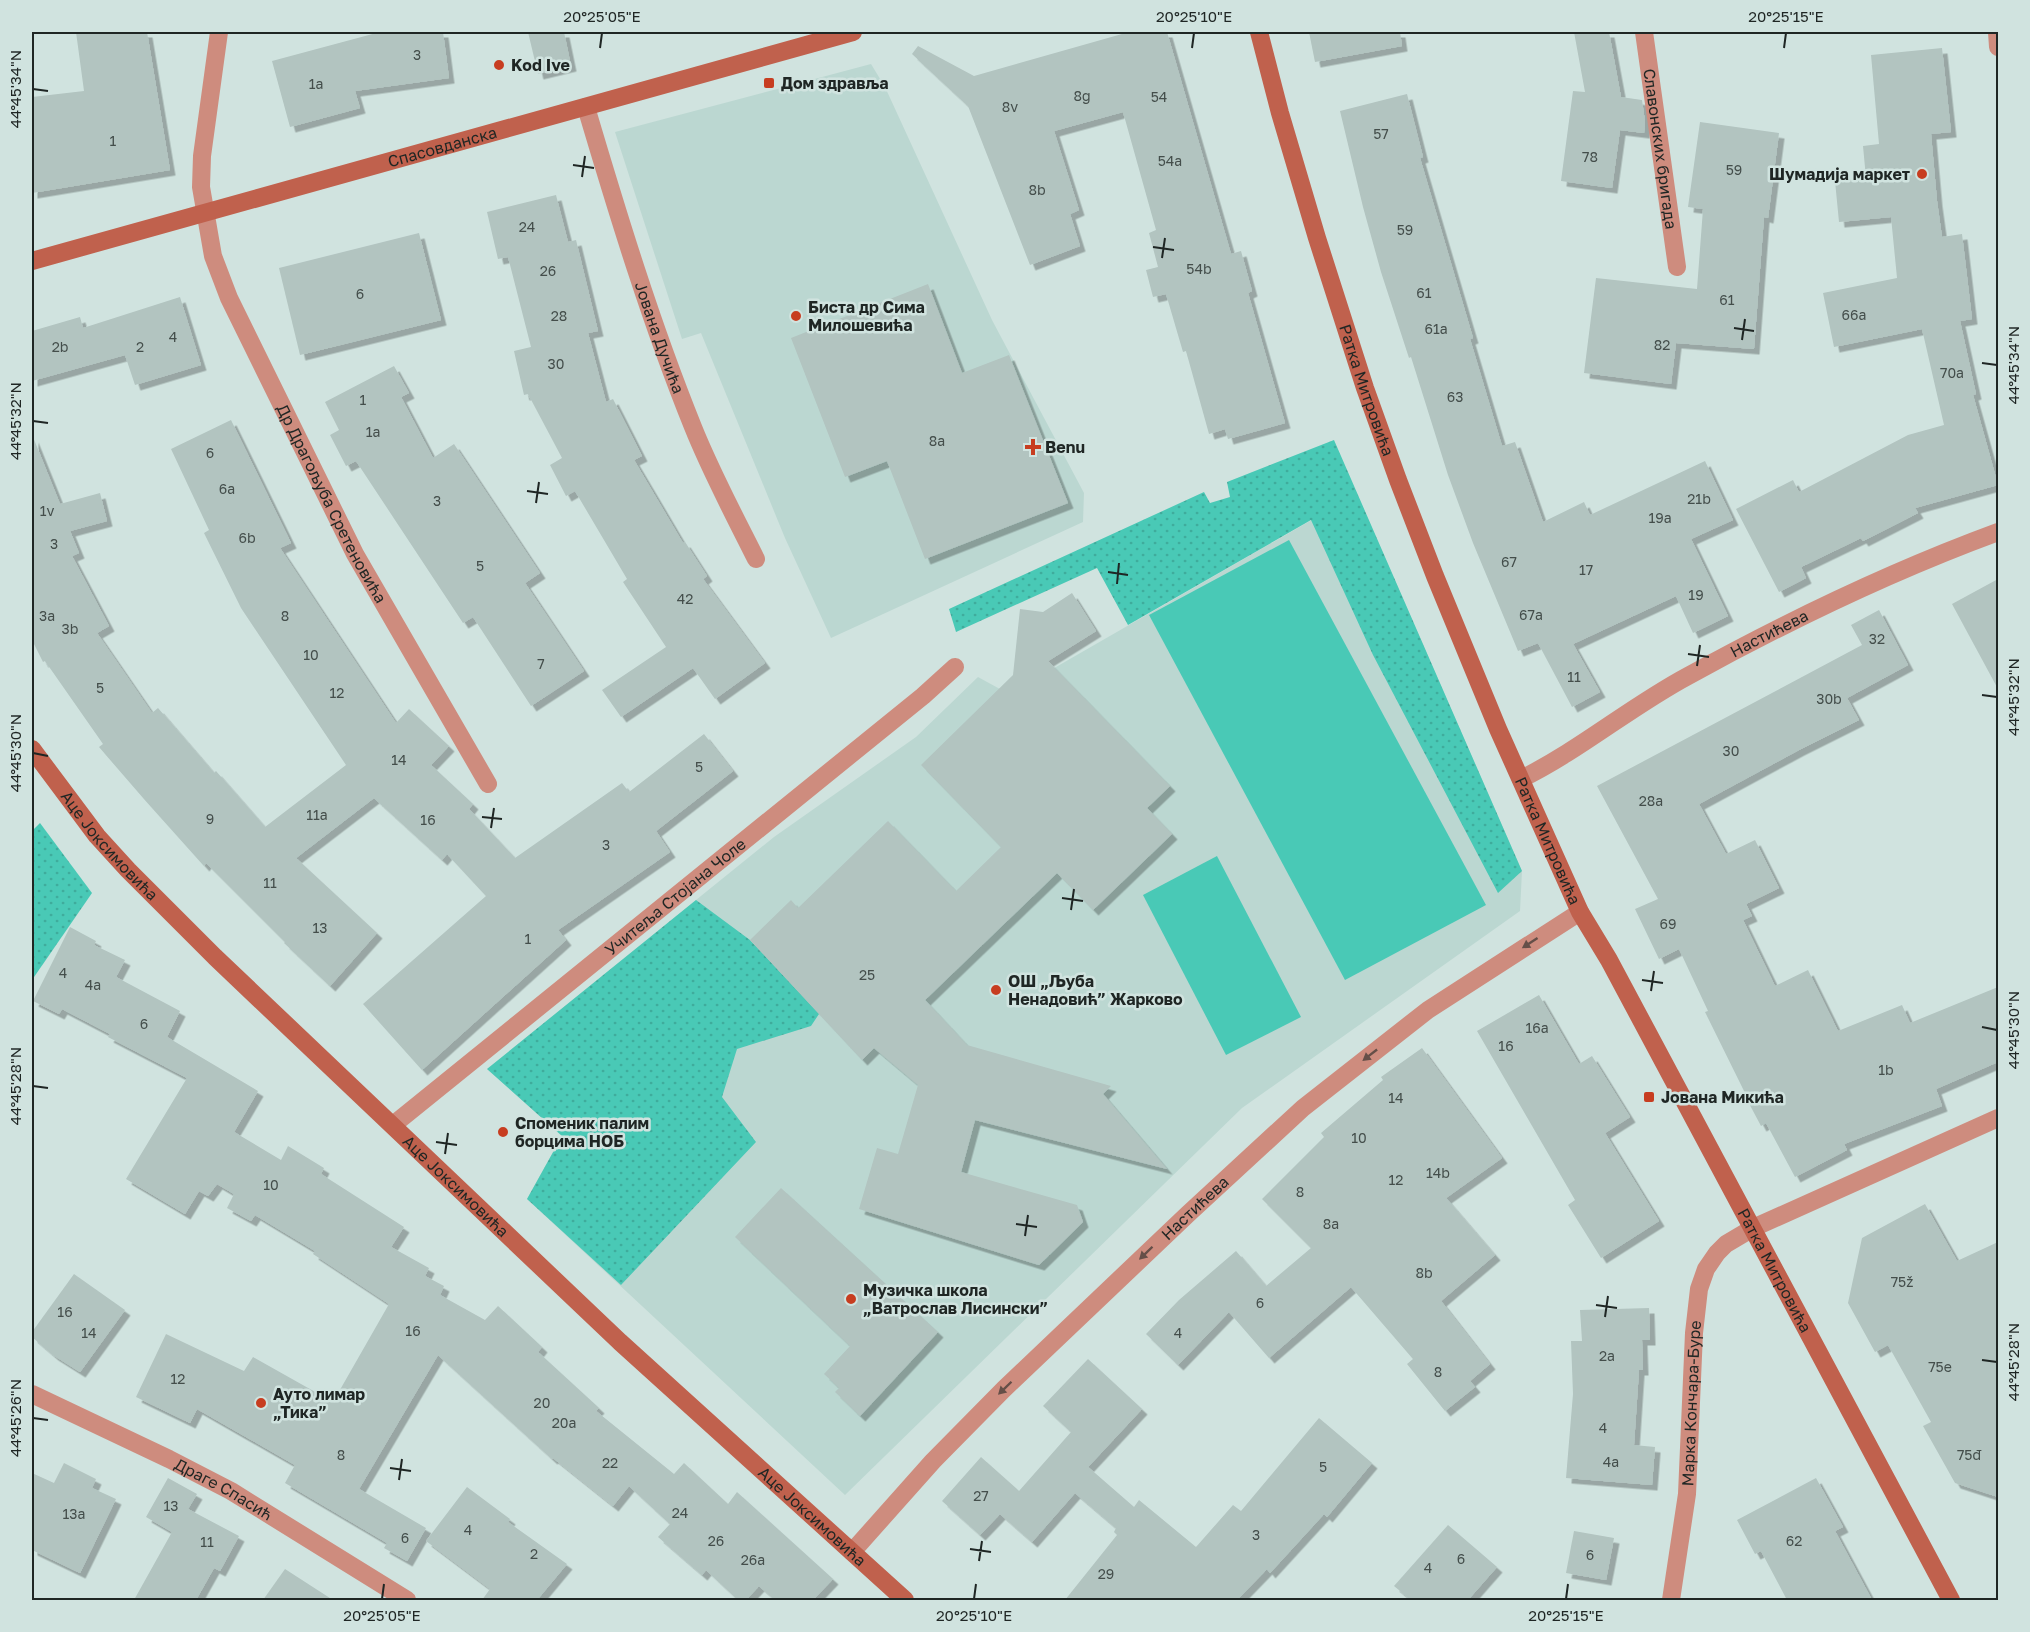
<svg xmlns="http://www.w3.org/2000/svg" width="2030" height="1632" font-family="'Golos Text',sans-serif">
	<defs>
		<pattern id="grass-dots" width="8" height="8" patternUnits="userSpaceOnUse" patternTransform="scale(1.5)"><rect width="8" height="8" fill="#49c9b6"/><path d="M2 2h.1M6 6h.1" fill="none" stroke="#3fac9c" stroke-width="1.8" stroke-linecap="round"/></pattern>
		<filter id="shadow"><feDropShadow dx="5.5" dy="5.5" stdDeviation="0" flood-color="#0004"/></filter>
	</defs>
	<rect width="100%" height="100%" fill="#d0e3df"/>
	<g fill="#bbd7d1">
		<polygon points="871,64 885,87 992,320 1084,493 1083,522 831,638 785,538 701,333 682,339 615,132"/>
		<polygon points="1357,494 1522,871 1520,911 1242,1108 845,1495 527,1199 562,1136 487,1069 774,837 916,737 978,677 1009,694"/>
	</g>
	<g fill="url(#grass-dots)">
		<polygon points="1334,440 1522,871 1498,893 1373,655 1311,520 1128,625 1097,568 956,632 949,609 1204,492 1210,503 1230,497 1227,482"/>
		<polygon points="40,823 92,893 32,980 32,831"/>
		<polygon points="696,900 750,940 819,1014 811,1026 737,1049 722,1097 756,1142 621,1285 527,1199 562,1136 487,1069"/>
	</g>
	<g fill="#49c9b6">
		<polygon points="1289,540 1486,905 1345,980 1149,615"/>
		<polygon points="1217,856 1301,1017 1226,1055 1143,895"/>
	</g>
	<g fill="#b2c4c0" filter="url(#shadow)">
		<polygon points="76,32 147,32 170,170 32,193 32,97 84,91"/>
		<polygon points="380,32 443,32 449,78 355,91 360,108 290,127 272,61"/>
		<polygon points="528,32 564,32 571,66 538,74"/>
		<polygon points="1129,32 1167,32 1231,254 1241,251 1252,291 1248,293 1285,423 1228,439 1225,429 1209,434 1186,351 1183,352 1166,294 1153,297 1146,270 1158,267 1149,233 1156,230 1123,112 1054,131 1079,210 1070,214 1080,246 1030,265 968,106 912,54 918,46 974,76"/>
		<polygon points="1309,32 1400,32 1402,46 1315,62"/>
		<polygon points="1574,32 1609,32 1621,97 1642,100 1645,122 1644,133 1620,130 1612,188 1561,181 1573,91 1585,92"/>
		<polygon points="1942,48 1951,132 1931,134 1937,201 1942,237 1962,234 1972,319 1960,321 1976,394 1973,395 1998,485 1915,508 1918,513 1863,541 1861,538 1801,567 1806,578 1779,592 1736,509 1793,480 1799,492 1908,435 1944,425 1922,329 1834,347 1823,293 1897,278 1891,217 1839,222 1835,181 1866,178 1863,146 1879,144 1871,55"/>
		<polygon points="1407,94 1423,157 1420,158 1473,338 1470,339 1502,446 1515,442 1543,522 1584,502 1590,515 1705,461 1733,520 1691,539 1728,616 1693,633 1676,596 1573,644 1600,692 1572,707 1538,643 1518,651 1473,543 1448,475 1411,357 1409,358 1381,272 1363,207 1340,111"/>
		<polygon points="1700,122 1779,133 1768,218 1764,217 1754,349 1676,343 1671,384 1584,373 1596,278 1697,289 1703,209 1688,207"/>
		<polygon points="556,195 568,242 576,240 598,331 588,333 606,402 613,399 642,456 634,460 683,543 685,542 707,576 703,579 765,663 715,699 693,668 621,717 602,690 666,647 623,582 627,579 575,491 566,496 550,465 562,458 528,394 524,395 514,351 531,347 508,257 498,259 487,212"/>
		<polygon points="419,233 441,320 300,355 279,268"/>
		<polygon points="928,284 962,373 1009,355 1068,503 925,559 887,461 845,477 791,338"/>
		<polygon points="180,297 201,365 135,385 125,355 32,381 32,331 80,317 83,328"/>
		<polygon points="394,366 409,393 401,397 433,458 454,444 540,573 525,583 584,671 531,706 473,617 463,623 356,461 346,466 330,435 339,430 325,402"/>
		<polygon points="231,420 291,543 280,548 396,723 409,709 449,746 431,765 473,804 469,809 515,858 622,783 629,792 704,734 733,771 656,831 670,852 558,930 566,940 422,1070 363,1004 486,896 447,854 442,860 374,798 296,858 377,933 330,986 284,943 285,942 206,863 204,866 144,799 99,747 103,744 45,661 43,662 32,640 33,437 60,504 100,493 107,521 70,531 79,553 72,556 109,626 97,633 152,713 158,708 214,773 216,771 265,827 346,765 241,608 204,533 209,530 171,449"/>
		<polygon points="1998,579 1998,689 1952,604"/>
		<polygon points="1072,593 1096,631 1048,661 1170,786 1147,808 1172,834 1093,910 1057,873 925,1000 967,1045 1111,1086 1103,1094 1167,1169 975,1120 961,1172 1077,1205 1083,1222 1039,1265 859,1209 877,1148 898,1154 918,1085 874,1048 862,1060 750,940 791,900 798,908 888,821 956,891 1001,847 921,765 1013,675 1020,609 1043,612"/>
		<polygon points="1879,610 1908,665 1847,698 1859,720 1799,750 1699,804 1726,854 1755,840 1779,888 1746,904 1752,916 1743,920 1775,986 1808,970 1838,1031 1902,1005 1910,1023 1998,987 1998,1062 1936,1089 1942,1106 1844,1144 1847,1150 1795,1177 1766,1123 1761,1126 1744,1094 1745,1093 1705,1012 1708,1011 1679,949 1659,959 1635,909 1658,899 1597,786 1862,645 1851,625"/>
		<polygon points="70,927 96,941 94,945 125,960 116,977 180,1011 167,1037 258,1091 234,1132 281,1160 288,1146 324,1168 321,1174 404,1227 391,1247 429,1268 425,1276 444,1286 440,1295 485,1320 498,1306 542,1347 538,1352 599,1408 596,1411 674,1474 684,1463 728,1504 737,1492 833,1579 813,1600 775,1600 759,1586 746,1600 738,1600 706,1570 702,1575 658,1537 670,1524 629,1486 613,1506 553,1458 552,1459 438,1355 359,1489 426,1528 407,1561 384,1548 387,1543 285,1483 295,1465 197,1409 190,1423 136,1397 166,1334 244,1371 253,1357 333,1402 389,1304 313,1254 315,1251 255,1215 251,1221 227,1208 234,1194 217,1184 208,1196 199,1191 185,1214 126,1179 187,1078 108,1037 110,1034 62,1009 59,1014 33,1001"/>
		<polygon points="1539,995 1579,1064 1592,1056 1630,1117 1605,1133 1659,1221 1601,1258 1568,1205 1575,1200 1477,1031"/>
		<polygon points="1422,1048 1502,1158 1446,1198 1495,1255 1441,1301 1490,1364 1470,1381 1475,1387 1445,1411 1407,1364 1413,1359 1351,1287 1269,1358 1229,1312 1178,1365 1146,1334 1179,1300 1236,1251 1266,1286 1311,1248 1262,1199 1324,1137 1321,1133 1383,1080 1381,1077"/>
		<polygon points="781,1188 938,1332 860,1416 835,1392 839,1388 824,1374 850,1346 735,1237"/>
		<polygon points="1925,1204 1957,1261 1998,1242 1998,1497 1955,1483 1923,1426 1931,1422 1888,1345 1875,1352 1848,1303 1862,1238"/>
		<polygon points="74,1274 125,1310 80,1372 53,1355 32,1337 32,1332"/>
		<polygon points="1649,1308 1650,1340 1642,1340 1643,1370 1639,1370 1634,1445 1655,1447 1652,1485 1566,1478 1573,1394 1571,1341 1582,1341 1580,1310"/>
		<polygon points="1088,1359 1142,1409 1088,1467 1134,1507 1139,1500 1196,1547 1233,1505 1241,1511 1319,1418 1372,1463 1327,1517 1324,1514 1270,1573 1267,1569 1237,1600 1065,1600 1117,1535 1114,1532 1116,1528 1075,1493 1032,1542 1000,1514 980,1535 942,1501 981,1457 1019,1491 1071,1432 1043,1406"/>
		<polygon points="64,1463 96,1479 92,1488 116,1499 80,1573 32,1550 32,1473 54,1483"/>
		<polygon points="168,1478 197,1494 188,1509 239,1536 220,1571 214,1568 196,1600 134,1600 172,1532 146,1517"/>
		<polygon points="1816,1478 1843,1527 1835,1531 1872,1600 1787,1600 1761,1551 1755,1554 1737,1520"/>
		<polygon points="467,1487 510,1519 508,1522 567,1564 537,1600 482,1600 490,1589 426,1541"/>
		<polygon points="1448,1525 1497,1567 1468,1600 1411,1600 1394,1586"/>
		<polygon points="1574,1531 1614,1538 1606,1580 1566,1573"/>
		<polygon points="285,1569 333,1600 263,1600"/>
	</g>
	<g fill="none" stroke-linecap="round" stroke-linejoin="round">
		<g stroke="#ce8c7e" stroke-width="18">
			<path id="s1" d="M 219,32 L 202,156 L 201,187 L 213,256 L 229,298 L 355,554 L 488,784"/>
			<path id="s2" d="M 1644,32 L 1677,267"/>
			<polyline points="1997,32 1998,47"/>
			<path id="s3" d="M 586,107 C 618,215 651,323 693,427 C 711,472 734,515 756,559"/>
			<path id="s4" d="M 1521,779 C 1580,750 1630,707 1688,676 C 1788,621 1892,571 1998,532"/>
			<path id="s5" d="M 393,1125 L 923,696 L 955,667"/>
			<path id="s6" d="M 32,1394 L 169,1459 L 231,1491 L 407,1600"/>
			<path id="s7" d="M 852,1552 L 933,1461 L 1004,1389 L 1188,1214 L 1303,1108 L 1428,1010 L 1580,912"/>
			<path id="s8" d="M 1671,1600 L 1687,1494 L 1694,1333 L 1699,1289 L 1706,1269 L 1717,1253 L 1726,1244 L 1753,1228 L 1998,1118"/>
		</g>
		<g stroke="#c0614d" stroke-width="18">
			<path id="s9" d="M 1259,32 L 1280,113 L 1317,238 L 1365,388 L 1398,480 L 1435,576 L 1498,729 L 1580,912 L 1609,960 L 1951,1600"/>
			<path id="s10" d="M 32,261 L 853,32"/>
			<path id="s11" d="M 32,749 L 97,836 L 128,870 L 215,957 L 620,1342 L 905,1600"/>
		</g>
	</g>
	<defs><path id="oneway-solid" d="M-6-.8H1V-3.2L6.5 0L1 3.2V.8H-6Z" transform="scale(1.5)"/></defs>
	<g fill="#654f48">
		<use href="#oneway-solid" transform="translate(1530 943) rotate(147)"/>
		<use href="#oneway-solid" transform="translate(1370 1055) rotate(142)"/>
		<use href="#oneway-solid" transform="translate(1146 1253) rotate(136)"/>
		<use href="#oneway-solid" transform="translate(1005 1388) rotate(136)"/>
	</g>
	<path fill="none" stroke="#1f2624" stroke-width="2" d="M 600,48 L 602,33M 1192,48 L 1194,33M 1784,48 L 1786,33M 33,89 L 48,91M 573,165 L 594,168M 582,177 L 585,156M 1153,247 L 1174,250M 1162,258 L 1165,238M 1734,328 L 1754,331M 1742,340 L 1745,319M 1982,363 L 1997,365M 33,421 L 48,423M 527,491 L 548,494M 536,503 L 539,482M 1108,572 L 1128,575M 1117,584 L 1119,563M 1688,654 L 1709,657M 1697,666 L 1700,645M 1982,695 L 1997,697M 33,753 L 48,756M 482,817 L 502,819M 491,828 L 494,808M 1062,898 L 1083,901M 1071,910 L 1074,889M 1642,980 L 1663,983M 1651,991 L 1654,971M 1982,1027 L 1997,1030M 33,1086 L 48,1088M 436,1142 L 457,1145M 445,1154 L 448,1133M 1016,1224 L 1037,1227M 1025,1236 L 1028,1215M 1596,1305 L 1617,1308M 1605,1317 L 1608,1296M 1982,1360 L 1997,1362M 33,1418 L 48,1420M 390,1468 L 411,1471M 399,1480 L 402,1459M 970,1549 L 991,1552M 979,1561 L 982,1541M 382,1599 L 384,1584M 974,1599 L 976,1584M 1566,1599 L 1568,1584"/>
	<g fill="#c73d20" stroke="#d0e3df" stroke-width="2">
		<circle cx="499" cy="65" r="6"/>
		<rect x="763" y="77" width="12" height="12" rx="3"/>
		<circle cx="1922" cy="174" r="6"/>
		<circle cx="796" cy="316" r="6"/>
		<path d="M1030 438h6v6h6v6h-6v6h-6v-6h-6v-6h6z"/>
		<circle cx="996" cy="990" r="6"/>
		<rect x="1643" y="1091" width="12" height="12" rx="3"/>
		<circle cx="503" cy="1132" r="6"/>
		<circle cx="851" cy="1299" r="6"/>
		<circle cx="261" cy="1403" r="6"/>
	</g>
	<g text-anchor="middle" stroke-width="5" stroke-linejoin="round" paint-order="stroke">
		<g font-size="14" fill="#444e4b">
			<text x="417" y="60">3</text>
			<text x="316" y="89">1a</text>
			<text x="1082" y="101">8g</text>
			<text x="1159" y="102">54</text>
			<text x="1010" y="112">8v</text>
			<text x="1381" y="139">57</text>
			<text x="113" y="146">1</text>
			<text x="1590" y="162">78</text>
			<text x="1170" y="166">54a</text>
			<text x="1734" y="175">59</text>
			<text x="1037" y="195">8b</text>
			<text x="527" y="232">24</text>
			<text x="1405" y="235">59</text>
			<text x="1199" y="274">54b</text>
			<text x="548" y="276">26</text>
			<text x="1424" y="298">61</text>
			<text x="360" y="299">6</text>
			<text x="1727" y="305">61</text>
			<text x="1854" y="320">66a</text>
			<text x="559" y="321">28</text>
			<text x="1436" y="334">61a</text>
			<text x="173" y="342">4</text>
			<text x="1662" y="350">82</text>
			<text x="60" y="352">2b</text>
			<text x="140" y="352">2</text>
			<text x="556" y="369">30</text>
			<text x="1952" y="378">70a</text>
			<text x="1455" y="402">63</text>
			<text x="363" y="405">1</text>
			<text x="373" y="437">1a</text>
			<text x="937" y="446">8a</text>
			<text x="210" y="458">6</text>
			<text x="227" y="494">6a</text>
			<text x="1699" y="504">21b</text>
			<text x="437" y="506">3</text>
			<text x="47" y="516">1v</text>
			<text x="1660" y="523">19a</text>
			<text x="247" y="543">6b</text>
			<text x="54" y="549">3</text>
			<text x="1509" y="567">67</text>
			<text x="480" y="571">5</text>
			<text x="1586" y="575">17</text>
			<text x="1696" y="600">19</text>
			<text x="685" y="604">42</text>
			<text x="1531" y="620">67a</text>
			<text x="47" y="621">3a</text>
			<text x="285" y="621">8</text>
			<text x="70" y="634">3b</text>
			<text x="1877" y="644">32</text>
			<text x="311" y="660">10</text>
			<text x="541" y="669">7</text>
			<text x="1574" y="682">11</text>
			<text x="100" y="693">5</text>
			<text x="337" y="698">12</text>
			<text x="1829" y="704">30b</text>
			<text x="1731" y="756">30</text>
			<text x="399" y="765">14</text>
			<text x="699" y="772">5</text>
			<text x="1651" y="806">28a</text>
			<text x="317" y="820">11a</text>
			<text x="210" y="824">9</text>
			<text x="428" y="825">16</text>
			<text x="606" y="850">3</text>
			<text x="270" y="888">11</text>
			<text x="1668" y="929">69</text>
			<text x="320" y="933">13</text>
			<text x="528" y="944">1</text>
			<text x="63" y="978">4</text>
			<text x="867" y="980">25</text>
			<text x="93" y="990">4a</text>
			<text x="144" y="1029">6</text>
			<text x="1537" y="1033">16a</text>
			<text x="1506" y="1051">16</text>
			<text x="1886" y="1075">1b</text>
			<text x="1396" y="1103">14</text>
			<text x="1359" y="1143">10</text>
			<text x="1438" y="1178">14b</text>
			<text x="1396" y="1185">12</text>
			<text x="271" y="1190">10</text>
			<text x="1300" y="1197">8</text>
			<text x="1331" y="1229">8a</text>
			<text x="1424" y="1278">8b</text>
			<text x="1902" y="1287">75ž</text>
			<text x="1260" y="1308">6</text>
			<text x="65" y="1317">16</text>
			<text x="413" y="1336">16</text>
			<text x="89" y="1338">14</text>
			<text x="1178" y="1338">4</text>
			<text x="1607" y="1361">2a</text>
			<text x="1940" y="1372">75e</text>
			<text x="1438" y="1377">8</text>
			<text x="178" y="1384">12</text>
			<text x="542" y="1408">20</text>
			<text x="564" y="1428">20a</text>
			<text x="1603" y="1433">4</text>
			<text x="341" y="1460">8</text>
			<text x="1969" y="1460">75đ</text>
			<text x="1611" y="1467">4a</text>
			<text x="610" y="1468">22</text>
			<text x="1323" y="1472">5</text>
			<text x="981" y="1501">27</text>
			<text x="171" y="1511">13</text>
			<text x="680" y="1518">24</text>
			<text x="74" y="1519">13a</text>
			<text x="468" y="1535">4</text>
			<text x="1256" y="1540">3</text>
			<text x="405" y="1543">6</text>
			<text x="716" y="1546">26</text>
			<text x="1794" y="1546">62</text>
			<text x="207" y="1547">11</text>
			<text x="534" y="1559">2</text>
			<text x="1590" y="1560">6</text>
			<text x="1461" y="1564">6</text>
			<text x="753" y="1565">26a</text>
			<text x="1428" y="1573">4</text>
			<text x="1106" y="1579">29</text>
		</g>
		<g font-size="16" font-weight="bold" fill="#1f2624" stroke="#d0e3df" text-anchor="start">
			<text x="511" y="71">Kod Ive</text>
			<text x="781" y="89">Дом здравља</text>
			<text x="1910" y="180" text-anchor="end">Шумадија маркет</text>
			<text x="808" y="313">Биста др Сима<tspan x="808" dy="18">Милошевића</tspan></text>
			<text x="1045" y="453">Benu</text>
			<text x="1008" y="987">ОШ „Љуба<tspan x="1008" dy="18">Ненадовић” Жарково</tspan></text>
			<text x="1661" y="1103">Јована Микића</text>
			<text x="515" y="1129">Споменик палим<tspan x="515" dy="18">борцима НОБ</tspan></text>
			<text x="863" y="1296">Музичка школа<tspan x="863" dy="18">„Ватрослав Лисински”</tspan></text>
			<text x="273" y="1400">Ауто лимар<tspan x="273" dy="18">„Тика”</tspan></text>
		</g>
		<g font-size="16" fill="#1f2624" stroke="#d0e3df">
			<text dy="6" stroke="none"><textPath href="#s10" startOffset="426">Спасовданска</textPath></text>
			<text dy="6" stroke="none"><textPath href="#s2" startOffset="118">Славонских бригада</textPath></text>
			<text dy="6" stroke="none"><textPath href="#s3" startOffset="242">Јована Дучића</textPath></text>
			<text dy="6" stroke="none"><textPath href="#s9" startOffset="374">Ратка Митровића</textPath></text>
			<text dy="6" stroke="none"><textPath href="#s1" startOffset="501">Др Драгољуба Сретеновића</textPath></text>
			<text dy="6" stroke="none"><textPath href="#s4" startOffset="288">Настићева</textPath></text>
			<text dy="6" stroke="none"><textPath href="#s9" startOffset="860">Ратка Митровића</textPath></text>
			<text dy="6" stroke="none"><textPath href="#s11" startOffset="124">Аце Јоксимовића</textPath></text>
			<text dy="6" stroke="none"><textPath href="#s5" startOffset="363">Учитеља Стојана Чоле</textPath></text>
			<text dy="6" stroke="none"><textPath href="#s11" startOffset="610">Аце Јоксимовића</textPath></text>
			<text dy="6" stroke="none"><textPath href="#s7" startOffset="486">Настићева</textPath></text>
			<text dy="6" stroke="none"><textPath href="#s9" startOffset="1346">Ратка Митровића</textPath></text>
			<text dy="6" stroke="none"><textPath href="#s8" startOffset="198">Марка Кончара-Буре</textPath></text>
			<text dy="6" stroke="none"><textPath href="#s6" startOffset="214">Драге Спасић</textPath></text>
			<text dy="6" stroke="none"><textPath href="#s11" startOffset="1096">Аце Јоксимовића</textPath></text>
		</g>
	</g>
	<rect width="2030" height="1632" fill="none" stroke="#d0e3df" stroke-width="66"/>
	<rect x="33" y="33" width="1964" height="1566" fill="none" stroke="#1f2624" stroke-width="2"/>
	<g font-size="15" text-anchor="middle" fill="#1f2624">
		<text x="602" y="22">20°25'05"E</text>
		<text x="1194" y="22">20°25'10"E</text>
		<text x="1786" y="22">20°25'15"E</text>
		<text transform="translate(16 89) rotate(-90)" y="5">44°45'34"N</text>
		<text transform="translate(2014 365) rotate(-90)" y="5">44°45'34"N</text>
		<text transform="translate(16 421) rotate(-90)" y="5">44°45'32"N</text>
		<text transform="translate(2014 697) rotate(-90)" y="5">44°45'32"N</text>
		<text transform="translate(16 753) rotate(-90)" y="5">44°45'30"N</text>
		<text transform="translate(2014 1030) rotate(-90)" y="5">44°45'30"N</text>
		<text transform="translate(16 1086) rotate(-90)" y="5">44°45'28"N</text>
		<text transform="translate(2014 1362) rotate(-90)" y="5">44°45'28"N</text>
		<text transform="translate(16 1418) rotate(-90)" y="5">44°45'26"N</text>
		<text x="382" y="1621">20°25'05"E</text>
		<text x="974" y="1621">20°25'10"E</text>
		<text x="1566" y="1621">20°25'15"E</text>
	</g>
</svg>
